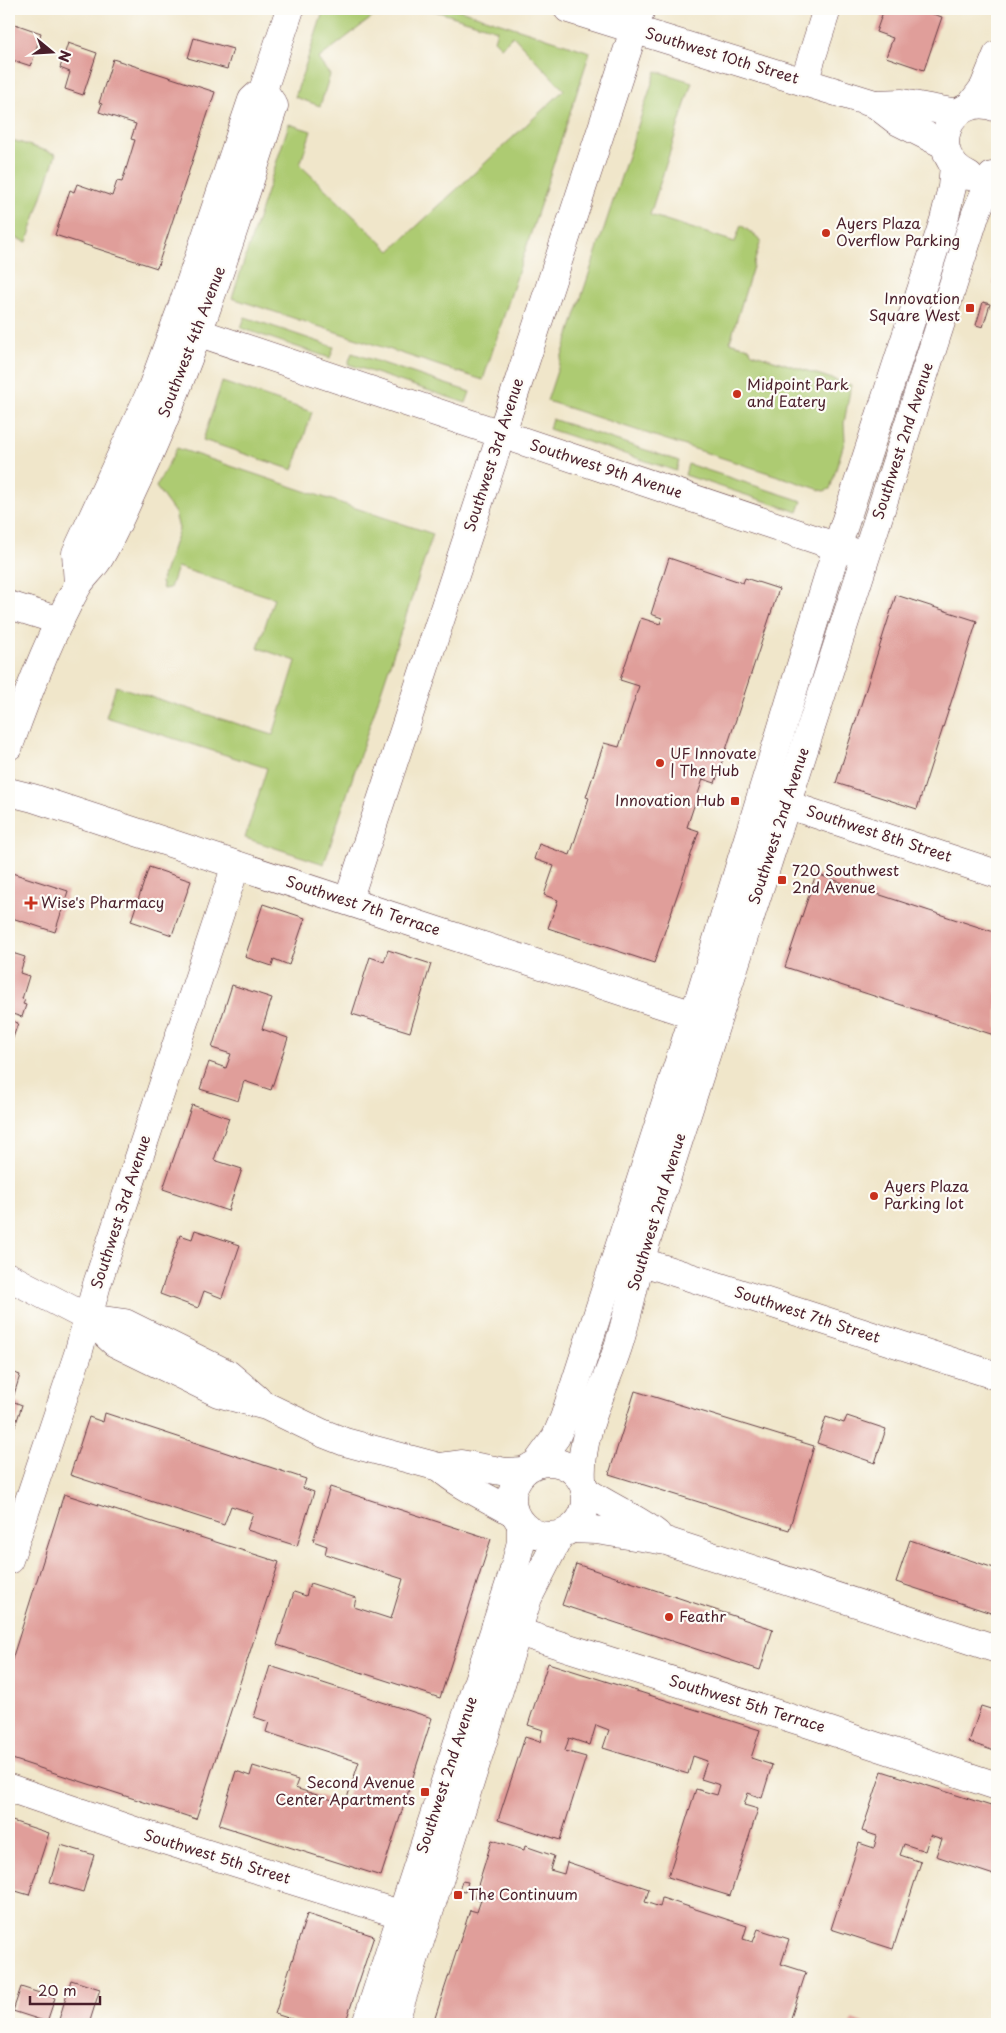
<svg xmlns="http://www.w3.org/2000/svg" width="1006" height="2033" font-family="'Playpen Sans',sans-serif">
	<rect width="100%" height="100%" fill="#fdfcf7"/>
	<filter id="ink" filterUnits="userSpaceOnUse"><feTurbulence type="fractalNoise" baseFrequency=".02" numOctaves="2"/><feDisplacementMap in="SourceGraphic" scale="10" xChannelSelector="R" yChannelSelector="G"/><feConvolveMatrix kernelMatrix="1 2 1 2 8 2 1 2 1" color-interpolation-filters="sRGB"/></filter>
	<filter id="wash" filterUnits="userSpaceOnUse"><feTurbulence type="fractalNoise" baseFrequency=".0096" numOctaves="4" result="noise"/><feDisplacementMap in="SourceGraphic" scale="20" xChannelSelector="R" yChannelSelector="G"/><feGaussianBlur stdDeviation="1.12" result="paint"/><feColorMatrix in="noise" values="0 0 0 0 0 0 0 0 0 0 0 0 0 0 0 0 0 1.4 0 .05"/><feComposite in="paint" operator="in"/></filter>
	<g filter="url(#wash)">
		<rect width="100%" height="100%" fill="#f0e6ca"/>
		<g fill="#adcb72" stroke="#7c754e">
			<polygon points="324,9 383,9 318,59 330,75 320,106 295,97"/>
			<polygon points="429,9 457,9 590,52 483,380 232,298 289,124 311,131 300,165 390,251 564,90 513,36 501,47 494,40 497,30"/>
			<polygon points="656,71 692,82 650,215 735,242 741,225 761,240 730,342 749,348 752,353 851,385 844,423 845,440 830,489 824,491 547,401"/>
			<polygon points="9,139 56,154 27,242 9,236"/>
			<polygon points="245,317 334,347 330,358 241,328"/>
			<polygon points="352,353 470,392 466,403 348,364"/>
			<polygon points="222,382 312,412 293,470 203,440"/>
			<polygon points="552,419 679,461 676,471 549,429"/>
			<polygon points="177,448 433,534 324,864 245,838 267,768 106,717 116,686 273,735 296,661 258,648 274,598 177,567 170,588 163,589 161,582 179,529 175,513 156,487"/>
			<polygon points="688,464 802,501 798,512 685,475"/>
		</g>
		<g id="blocks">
			<g fill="#e09e9a">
				<polygon points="853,9 866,9 865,13"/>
				<polygon points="884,9 918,9 942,17 924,70 886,57 893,38 876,32"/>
				<polygon points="9,22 41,33 31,66 9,59"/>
				<polygon points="194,38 233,49 227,69 188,58"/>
				<polygon points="68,43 97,53 83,95 65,89 70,72 60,68"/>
				<polygon points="113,59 215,92 157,268 55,235 70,190 74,192 77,184 112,196 117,181 122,182 135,140 131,139 136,124 99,112 102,104 99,103"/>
				<polygon points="997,273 997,286 993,284"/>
				<polygon points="983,302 990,304 983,327 976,325"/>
				<polygon points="669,558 743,583 745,578 779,589 715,783 703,779 687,827 699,831 654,963 548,928 558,900 544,895 554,866 534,859 539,844 570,855 589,798 586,797 604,743 619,747 639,686 620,680 641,618 660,624 662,618 651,614"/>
				<polygon points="896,595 977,621 917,809 836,783"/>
				<polygon points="149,867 191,881 172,935 131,921"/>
				<polygon points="12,873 68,891 55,932 9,917 9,882"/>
				<polygon points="816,874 997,933 997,1036 785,967"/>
				<polygon points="263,904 305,918 289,965 274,959 272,966 245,957"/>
				<polygon points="388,950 431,964 410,1032 352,1014 370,957 384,962"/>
				<polygon points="9,952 25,957 20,973 29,976 22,999 25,1000 23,1004 26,1005 22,1017 9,1013"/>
				<polygon points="232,985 272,998 262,1029 288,1038 271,1090 244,1081 238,1101 200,1089 209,1062 226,1068 231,1054 212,1048"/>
				<polygon points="9,1020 18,1023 9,1050"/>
				<polygon points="192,1105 229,1118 214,1160 242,1169 228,1211 163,1189"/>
				<polygon points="195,1230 240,1245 222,1298 204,1291 198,1308 160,1294 180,1235 192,1239"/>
				<polygon points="9,1371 20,1375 12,1401 22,1405 9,1445"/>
				<polygon points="635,1391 814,1446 789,1530 609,1474"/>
				<polygon points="105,1413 306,1479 303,1488 314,1492 297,1546 247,1530 253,1513 231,1506 224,1525 70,1475 89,1417 103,1422"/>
				<polygon points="847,1416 886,1429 875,1463 817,1443 826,1417 844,1423"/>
				<polygon points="330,1487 491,1539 440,1698 277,1645 294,1592 306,1596 310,1583 356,1598 354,1607 391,1619 403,1579 325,1554 327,1546 313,1541"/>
				<polygon points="64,1494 279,1562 196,1819 9,1758 12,1750 9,1750 9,1669"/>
				<polygon points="910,1540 997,1569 997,1615 896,1582"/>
				<polygon points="576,1564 773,1629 760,1670 562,1605"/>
				<polygon points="548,1663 760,1730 751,1758 772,1765 762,1798 748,1793 744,1805 758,1809 730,1896 668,1877 696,1789 717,1795 720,1785 701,1779 707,1761 693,1756 688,1774 603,1748 609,1730 596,1725 590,1745 569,1738 565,1751 586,1757 560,1840 498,1820 525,1737 540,1742 543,1730 528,1725"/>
				<polygon points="270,1666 432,1718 381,1876 219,1825 236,1771 250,1776 253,1766 298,1780 295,1788 345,1804 359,1762 266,1732 269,1722 254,1717"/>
				<polygon points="981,1706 997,1711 997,1752 969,1742"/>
				<polygon points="882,1771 997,1808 997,1876 936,1856 942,1839 930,1835 925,1851 904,1844 900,1855 921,1862 893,1949 831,1929 859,1843 874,1848 877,1836 862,1831"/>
				<polygon points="12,1821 49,1833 29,1895 9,1889 9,1832"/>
				<polygon points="492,1840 524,1850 525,1846 554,1856 550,1870 564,1874 567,1862 649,1889 645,1902 660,1907 662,1898 747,1926 743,1939 753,1942 758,1929 789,1939 781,1964 806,1972 789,2024 433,2024 470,1910 477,1912 481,1900 474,1898"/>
				<polygon points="61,1845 94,1855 83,1892 50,1882"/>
				<polygon points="462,1881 468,1882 465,1892 459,1891"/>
				<polygon points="307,1914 374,1936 345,2024 308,2024 275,2014"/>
				<polygon points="71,1980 100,1989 89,2024 58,2023"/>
				<polygon points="21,1987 55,1998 47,2022 13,2011"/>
				<polygon points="997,2003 997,2024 990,2024"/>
				<polygon points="852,2019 867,2024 851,2024"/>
			</g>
		</g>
	</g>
	<g filter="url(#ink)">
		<use href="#blocks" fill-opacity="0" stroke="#633d43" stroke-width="1"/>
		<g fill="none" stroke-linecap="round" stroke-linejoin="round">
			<defs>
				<g id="minor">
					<polyline points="568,9 875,104 902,103 957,113"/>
					<polyline points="804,82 827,9"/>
					<polyline points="875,104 897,121 945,145"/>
					<polyline points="176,325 865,556"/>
					<polyline points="9,605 60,621"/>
					<polyline points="9,792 33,798 715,1022"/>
					<polyline points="764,797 997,874"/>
					<polyline points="348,901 641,9"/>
					<polyline points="618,1254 997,1376"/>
					<polyline points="9,1560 78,1354 97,1284 236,865"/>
					<polyline points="496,1625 803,1722 997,1786"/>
					<polyline points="9,1788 138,1832 425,1922"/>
				</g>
				<g id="tertiary">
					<polyline points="970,106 984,87 997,55"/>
					<path d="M 969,176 C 923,155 950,89 997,108"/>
					<polyline points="78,585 76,553 150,393 183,304 252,100 263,90 290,9"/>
					<path d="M 9,746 C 28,692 49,637 77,587 C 83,576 94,568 100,557 C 115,532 126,504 138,479 C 194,358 233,232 274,106 L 263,90"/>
					<polyline points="9,1277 88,1318 115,1343 218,1393 266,1406 322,1433 345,1442 439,1467 461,1464 506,1472 523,1471"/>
					<polyline points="88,1318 125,1323 228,1374 257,1399"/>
					<circle cx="549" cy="1499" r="37"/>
					<polyline points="537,1463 556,1437 564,1418 694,1015 837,547 944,220 952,187 954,165"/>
					<path d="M 439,1467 C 461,1487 489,1498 514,1513"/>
					<path d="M 582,1480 C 579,1434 604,1390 618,1347 C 627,1319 633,1290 640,1261 L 976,213 L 992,176"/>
					<path d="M 586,1491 C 609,1507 635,1517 657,1534"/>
					<polyline points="572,1529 596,1530 666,1541 997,1649"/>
					<polyline points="366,2024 513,1573 521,1542 521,1524"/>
					<polyline points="394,2024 528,1598 560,1535"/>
				</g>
			</defs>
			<use href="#minor" stroke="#633d43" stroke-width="29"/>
			<use href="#tertiary" stroke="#633d43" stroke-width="29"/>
			<use href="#minor" stroke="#fff" stroke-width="28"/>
			<use href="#tertiary" stroke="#fff" stroke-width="28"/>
		</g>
	</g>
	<g fill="#c8321e" stroke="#fdfcf7" stroke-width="2">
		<circle cx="826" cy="233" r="5"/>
		<rect x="965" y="303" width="10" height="10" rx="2.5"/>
		<circle cx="737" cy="394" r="5"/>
		<circle cx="660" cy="763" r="5"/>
		<rect x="730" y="796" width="10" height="10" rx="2.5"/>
		<rect x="777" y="875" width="10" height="10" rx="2.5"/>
		<path d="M28.5 895.5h5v5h5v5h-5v5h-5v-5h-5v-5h5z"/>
		<circle cx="874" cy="1196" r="5"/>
		<circle cx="669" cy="1617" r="5"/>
		<rect x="420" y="1787" width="10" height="10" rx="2.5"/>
		<rect x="453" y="1890" width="10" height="10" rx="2.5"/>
	</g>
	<g text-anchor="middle" stroke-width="4.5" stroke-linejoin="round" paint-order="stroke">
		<g font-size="15" fill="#4a1f2b" stroke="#fdfcf7">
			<text transform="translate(722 56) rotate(17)" y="5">Southwest 10th Street</text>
			<text transform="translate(192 342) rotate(-69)" y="5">Southwest 4th Avenue</text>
			<text transform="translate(903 441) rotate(-72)" y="5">Southwest 2nd Avenue</text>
			<text transform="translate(494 455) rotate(-72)" y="5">Southwest 3rd Avenue</text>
			<text transform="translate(606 469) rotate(18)" y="5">Southwest 9th Avenue</text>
			<text transform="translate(779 826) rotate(-72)" y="5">Southwest 2nd Avenue</text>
			<text transform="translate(879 834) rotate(18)" y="5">Southwest 8th Street</text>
			<text transform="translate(363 906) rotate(18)" y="5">Southwest 7th Terrace</text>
			<text transform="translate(121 1212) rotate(-72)" y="5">Southwest 3rd Avenue</text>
			<text transform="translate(657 1212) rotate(-73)" y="5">Southwest 2nd Avenue</text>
			<text transform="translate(807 1315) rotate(18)" y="5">Southwest 7th Street</text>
			<text transform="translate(747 1704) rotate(17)" y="5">Southwest 5th Terrace</text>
			<text transform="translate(447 1775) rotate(-72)" y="5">Southwest 2nd Avenue</text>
			<text transform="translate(217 1857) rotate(17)" y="5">Southwest 5th Street</text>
		</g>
		<g font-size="15" fill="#4a1f2b" stroke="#fdfcf7" text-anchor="start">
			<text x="836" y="229">Ayers Plaza<tspan x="836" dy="17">Overflow Parking</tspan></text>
			<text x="960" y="304" text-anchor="end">Innovation<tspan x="960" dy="17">Square West</tspan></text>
			<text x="747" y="390">Midpoint Park<tspan x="747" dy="17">and Eatery</tspan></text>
			<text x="670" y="759">UF Innovate<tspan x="670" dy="17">| The Hub</tspan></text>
			<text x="725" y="806" text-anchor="end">Innovation Hub</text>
			<text x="792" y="876">720 Southwest<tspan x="792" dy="17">2nd Avenue</tspan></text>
			<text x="41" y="908">Wise's Pharmacy</text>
			<text x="884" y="1192">Ayers Plaza<tspan x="884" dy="17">Parking lot</tspan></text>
			<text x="679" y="1622">Feathr</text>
			<text x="415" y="1788" text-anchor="end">Second Avenue<tspan x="415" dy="17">Center Apartments</tspan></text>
			<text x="468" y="1900">The Continuum</text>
		</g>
	</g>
	<rect width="1006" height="2033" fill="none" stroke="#fdfcf7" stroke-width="30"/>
	<g transform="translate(52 52) rotate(108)" stroke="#fdfcf7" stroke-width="4" paint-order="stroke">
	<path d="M0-4L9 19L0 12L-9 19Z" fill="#4a1f2b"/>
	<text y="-8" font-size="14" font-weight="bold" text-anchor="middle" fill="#4a1f2b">N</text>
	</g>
	<path d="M30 1996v8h70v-8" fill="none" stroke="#4a1f2b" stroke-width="2.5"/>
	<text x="38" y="1996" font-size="15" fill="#4a1f2b" stroke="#fdfcf7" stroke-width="4" paint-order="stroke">20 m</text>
</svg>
